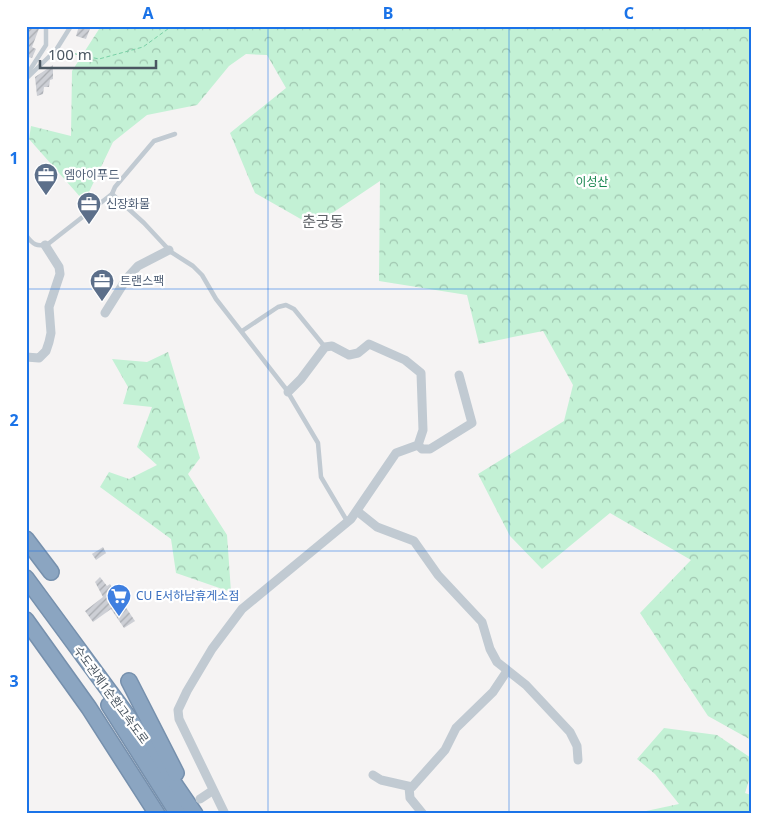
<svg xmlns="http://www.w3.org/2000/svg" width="777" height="840" font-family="'Noto Sans','Noto Sans KR',sans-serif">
	<defs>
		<pattern id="forest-crowns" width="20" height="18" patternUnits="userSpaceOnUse" patternTransform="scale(1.25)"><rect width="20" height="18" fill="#c3f1d5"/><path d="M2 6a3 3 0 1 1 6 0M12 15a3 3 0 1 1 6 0" fill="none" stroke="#a0c6b0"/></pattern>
		<pattern id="building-hatch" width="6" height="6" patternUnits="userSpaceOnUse" patternTransform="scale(1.25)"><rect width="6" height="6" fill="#cdcfd5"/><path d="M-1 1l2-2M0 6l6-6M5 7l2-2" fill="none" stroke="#a8abb0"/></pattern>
	</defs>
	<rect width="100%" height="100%" fill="#f5f3f3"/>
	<g fill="url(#forest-crowns)">
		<polygon points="101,26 751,26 751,740 708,716 640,613 691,560 610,513 542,569 510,536 478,474 564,421 573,385 543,331 479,344 467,295 379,281 380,181 313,226 255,193 230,133 286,88 267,55 246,54 229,66 197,105 147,115 113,142 89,192 82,199 29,139 31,126 71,136 72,71"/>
		<polygon points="168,352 200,458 188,474 227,535 231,592 176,573 171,539 100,487 109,472 129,479 157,465 137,447 152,407 123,404 128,387 112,359 147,362"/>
		<polygon points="664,728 717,735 751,758 751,774 745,793 751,795 751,814 632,814 679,804 655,774 637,759"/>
	</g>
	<g fill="url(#building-hatch)">
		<polygon points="30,26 40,26 32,47 36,49 32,58 28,57 26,61 26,36"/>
		<polygon points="79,26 91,26 86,39 76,36"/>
		<polygon points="53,65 53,79 50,80 49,87 44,87 43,94 37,96 35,77"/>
		<polygon points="103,547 106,553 96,560 92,554"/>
		<polygon points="100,577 107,586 110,584 135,621 124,628 111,609 93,622 85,611 103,597 95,582"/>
	</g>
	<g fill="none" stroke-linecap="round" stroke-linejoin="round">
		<defs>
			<g id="motorway">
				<polyline points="26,539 51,572"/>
				<polyline points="26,578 132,722 195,814"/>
				<polyline points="26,620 89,708 157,814"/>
				<polyline points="129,681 176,773"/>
				<polyline points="109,705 178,814"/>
			</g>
		</defs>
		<use href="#motorway" stroke="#7690ad" stroke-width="18"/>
		<polyline stroke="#7ad0a6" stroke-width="1" stroke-dasharray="4 2.5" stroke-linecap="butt" points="62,51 99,59 143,47 172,26"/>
		<g stroke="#c1cad2" stroke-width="4.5">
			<polyline points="26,76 46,45 46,26"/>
			<polyline points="26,79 56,50 71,26"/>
			<polyline points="112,194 115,187 154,141 175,134"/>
			<path d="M 26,235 C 33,245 37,247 48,244 L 112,194 L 144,223 L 171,252 L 193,266 L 202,275 L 216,299 L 286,389 L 318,443 L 321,477 L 347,521"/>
			<polyline points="242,331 278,307 286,305 294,309 325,347"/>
		</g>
		<g stroke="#c1cad2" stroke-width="9">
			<polyline points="105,313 127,278 138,266 169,250"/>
			<polyline points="26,357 39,358 46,351 49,342 51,333 49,307 60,274 59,267 45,245"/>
			<polyline points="418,445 422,449 430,449 472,423 459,375"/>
			<polyline points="357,511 377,527 414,541 438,575 482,622 490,649 497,662 526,685 570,732 577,746 578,760"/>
			<polyline points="373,775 381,780 412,787 445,750 456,728 493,692 507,671"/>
			<polyline points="409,787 410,798 423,814"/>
			<polyline points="200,799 212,791"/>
			<polyline points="225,814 179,719 178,710 187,691 212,649 242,609 351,519 396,453 418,445 423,430 421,373 405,360 369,344 358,353 349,355 332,346 325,347 301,379 288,392"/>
		</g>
		<use href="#motorway" stroke="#8ba5c1" stroke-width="15"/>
	</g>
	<path fill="none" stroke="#1a73e8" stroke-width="1" stroke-opacity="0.55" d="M 268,26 L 268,814M 509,26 L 509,814M 26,289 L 751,289M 26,551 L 751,551"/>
	<defs>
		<symbol id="office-pin" viewBox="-11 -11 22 30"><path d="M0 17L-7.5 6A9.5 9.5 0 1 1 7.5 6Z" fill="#5c6f8a" stroke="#fff"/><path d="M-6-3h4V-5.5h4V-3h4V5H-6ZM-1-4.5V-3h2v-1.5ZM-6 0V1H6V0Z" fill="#fff"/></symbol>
		<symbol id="supermarket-pin" viewBox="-11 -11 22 30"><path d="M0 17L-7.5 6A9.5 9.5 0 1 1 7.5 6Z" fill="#3f7fe0" stroke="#fff"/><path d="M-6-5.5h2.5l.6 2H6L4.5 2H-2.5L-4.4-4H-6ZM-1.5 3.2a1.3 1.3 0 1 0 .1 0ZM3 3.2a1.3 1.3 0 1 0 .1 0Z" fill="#fff"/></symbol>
	</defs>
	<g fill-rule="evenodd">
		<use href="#office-pin" x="32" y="161" width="28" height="38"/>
		<use href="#office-pin" x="75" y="190" width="28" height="38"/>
		<use href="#office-pin" x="88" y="267" width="28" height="38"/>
		<use href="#supermarket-pin" x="105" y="582" width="28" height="38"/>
	</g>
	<g text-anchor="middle" stroke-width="4.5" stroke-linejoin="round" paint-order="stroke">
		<g font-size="12" fill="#4e5e75" stroke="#fff" text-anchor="start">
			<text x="64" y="179">엠아이푸드</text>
			<text x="106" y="208">신장화물</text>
			<text x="120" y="285">트랜스팩</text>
		</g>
		<g font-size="12" fill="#17864f" stroke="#fff">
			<text x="592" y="186">이성산</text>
		</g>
		<g font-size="12" fill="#366cbe" stroke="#fff" text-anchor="start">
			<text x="136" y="600">CU E서하남휴게소점</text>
		</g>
		<g font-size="12" fill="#4a5661" stroke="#fff">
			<text transform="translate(111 695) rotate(54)" y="4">수도권제1순환고속도로</text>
		</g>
		<g font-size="15" fill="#5f6368" stroke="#fff">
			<text x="323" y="227">춘궁동</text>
		</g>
	</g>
	<rect width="777" height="840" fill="none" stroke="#ffffff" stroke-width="55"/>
	<path d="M40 60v8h116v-8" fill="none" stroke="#4a5661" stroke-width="2.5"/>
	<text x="48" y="60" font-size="15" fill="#4a5661" stroke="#ffffff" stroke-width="4" paint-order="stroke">100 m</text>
	<rect x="28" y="28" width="722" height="784" fill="none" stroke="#1a73e8" stroke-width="2"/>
	<g font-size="16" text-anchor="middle" font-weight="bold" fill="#1a73e8">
		<text x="148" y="19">A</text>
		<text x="388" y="19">B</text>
		<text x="629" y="19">C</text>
		<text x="14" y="164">1</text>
		<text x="14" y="426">2</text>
		<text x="14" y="687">3</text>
	</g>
</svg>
